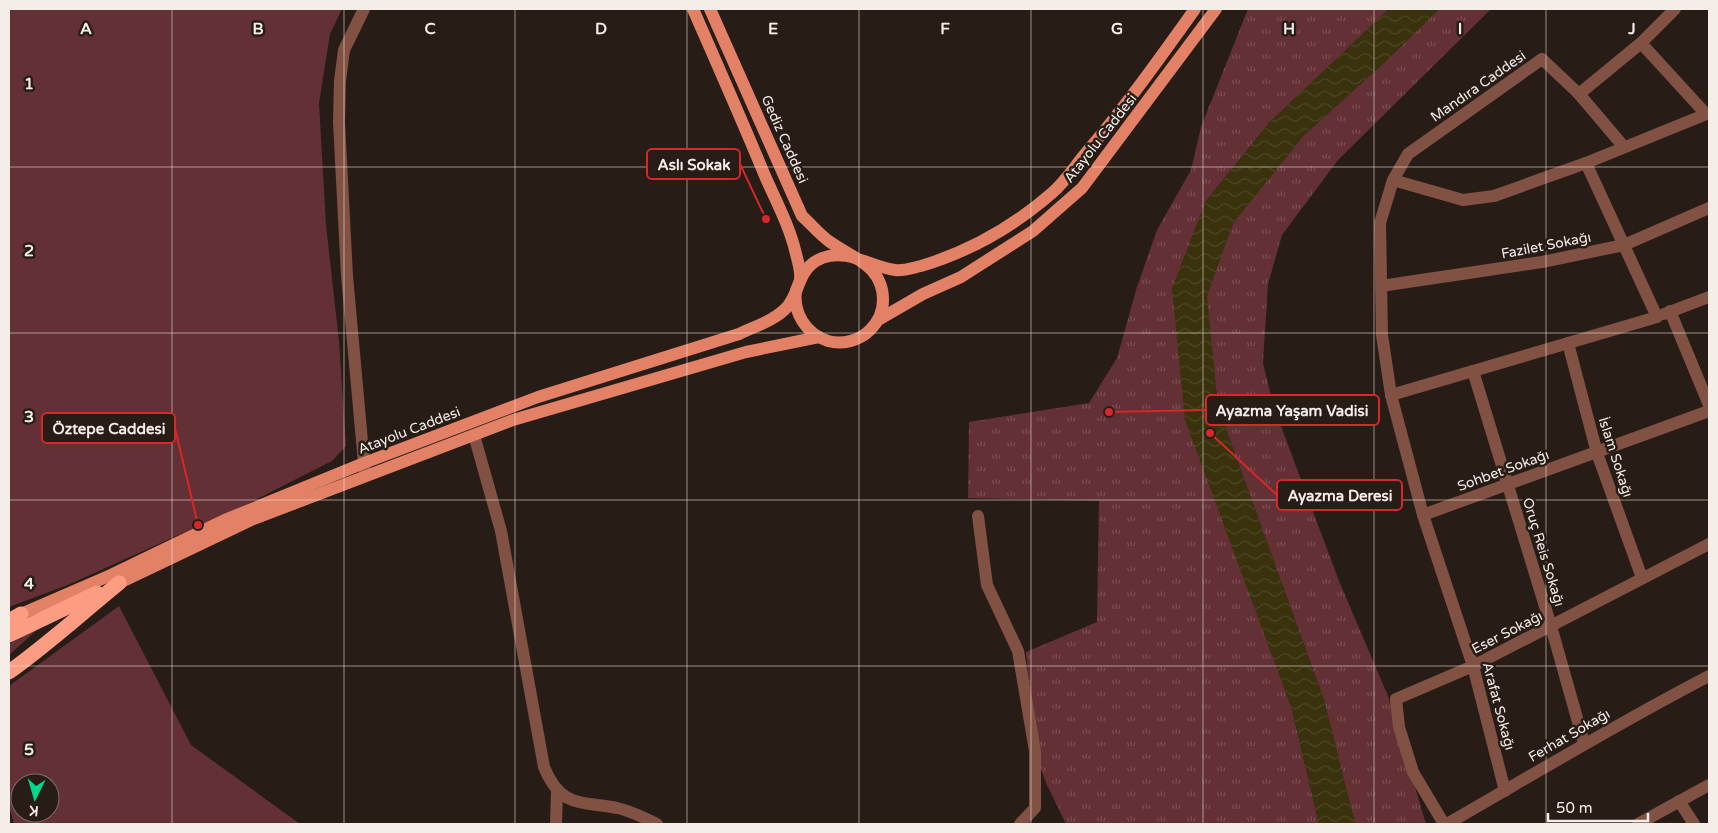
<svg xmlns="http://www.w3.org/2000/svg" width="1718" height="833" font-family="'Varela Round',sans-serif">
	<defs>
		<pattern id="park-tufts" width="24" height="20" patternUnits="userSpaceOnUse" patternTransform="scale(1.25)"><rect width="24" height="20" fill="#633035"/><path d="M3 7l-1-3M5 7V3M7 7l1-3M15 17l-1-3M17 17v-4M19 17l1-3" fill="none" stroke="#7a4e52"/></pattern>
		<pattern id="water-waves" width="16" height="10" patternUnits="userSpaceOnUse" patternTransform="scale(1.25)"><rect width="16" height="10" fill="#39320d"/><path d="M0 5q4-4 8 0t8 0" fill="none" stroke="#4c4624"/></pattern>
	</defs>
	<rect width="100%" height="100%" fill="#281d16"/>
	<g fill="#633035" fill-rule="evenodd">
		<polygon points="9,9 342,9 330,34 319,103 326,225 339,341 346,446 332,461 247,504 70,584 9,607"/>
		<path d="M 119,606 L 191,745 L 300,824 L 14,824 L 9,806 L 9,686 ZM 20,783 L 50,783 L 50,813 L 20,813 Z"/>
		<polygon points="38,629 9,655 9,644"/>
	</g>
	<g fill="url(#park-tufts)">
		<polygon points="1248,9 1389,9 1269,123 1206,201 1172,289 1292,710 1319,824 1066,824 1046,783 1035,751 1033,716 1026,652 1097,622 1099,501 968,498 969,422 1089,403 1117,358 1137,287 1157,230 1191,170 1201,127"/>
		<polygon points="1439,9 1491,9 1338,160 1282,235 1268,284 1263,363 1273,405 1339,581 1388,696 1426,824 1355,824 1324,700 1218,407 1206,296 1233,223 1303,136 1385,62"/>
	</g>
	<polygon fill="url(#water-waves)" points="1389,9 1439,9 1385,62 1303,136 1233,223 1207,296 1218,407 1324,700 1355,824 1319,824 1292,710 1185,420 1172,289 1206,201 1269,123"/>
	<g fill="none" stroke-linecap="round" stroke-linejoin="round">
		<g stroke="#815144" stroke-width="12">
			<polyline points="364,9 344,50 340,81 339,122 347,276 365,474"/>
			<polyline points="1641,43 1706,114"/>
			<polyline points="1579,94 1624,147"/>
			<polyline points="1586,163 1709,113"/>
			<polyline points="1393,180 1463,200 1494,196 1586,163 1657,317 1391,395 1382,335 1380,223 1393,180 1408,154 1542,59 1579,94 1641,43 1675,9"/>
			<polyline points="1381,286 1542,262 1624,245 1709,208"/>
			<polyline points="1670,311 1709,405"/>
			<polyline points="1664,314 1709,297"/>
			<polyline points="1568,343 1597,453 1642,578"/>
			<polyline points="1473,371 1551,626 1584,743"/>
			<polyline points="1391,395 1423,515 1709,411"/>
			<path d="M 474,435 L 501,531 L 544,767 C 561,808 580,801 617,808 C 631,811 645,818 657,824"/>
			<polyline points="1423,515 1473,666 1505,791"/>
			<polyline points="978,516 987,585 1018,651 1035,751 1035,808 1020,824"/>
			<polyline points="1679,801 1694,824"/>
			<polyline points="556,824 557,791"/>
			<polyline points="1444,824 1413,772 1399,727 1396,699 1473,666 1709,544"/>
			<path d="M 1447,824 C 1534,774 1620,722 1709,676"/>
			<polyline points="1638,824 1709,785"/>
		</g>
		<g stroke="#e38166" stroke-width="12">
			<path d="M 693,9 C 717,64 742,120 765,176 C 776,201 790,227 796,254 C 798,261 801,273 800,280 C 799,284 797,287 796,291 C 793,313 806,334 828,341 C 842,345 859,341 870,330 C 878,322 883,311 883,300 C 883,266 853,258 830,242 C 820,235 811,224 802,216 L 710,9"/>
			<polyline points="878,320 923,294 961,277 1033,231 1082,188 1216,9"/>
			<polyline points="119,583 251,520 513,420 746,352 819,337"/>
			<path d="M 21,614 L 111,575 L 227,519 L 364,463 L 538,397 L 739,334 C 756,326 776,320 788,306 C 801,289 798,268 822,258 C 848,248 870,267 895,270 C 904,271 912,268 921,266 C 968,252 1014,226 1052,193 C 1065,182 1075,166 1086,153 C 1125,107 1160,58 1195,9"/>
		</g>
		<g stroke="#fc9d83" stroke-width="15">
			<polyline points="9,621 21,614"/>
			<polyline points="9,635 97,593"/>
			<path d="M 9,672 C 47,645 82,613 119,583"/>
		</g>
	</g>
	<path fill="none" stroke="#f4ede8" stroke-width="1" stroke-opacity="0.55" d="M 172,9 L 172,824M 344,9 L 344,824M 515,9 L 515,824M 687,9 L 687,824M 859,9 L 859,824M 1031,9 L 1031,824M 1203,9 L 1203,824M 1374,9 L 1374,824M 1546,9 L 1546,824M 9,167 L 1709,167M 9,333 L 1709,333M 9,500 L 1709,500M 9,666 L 1709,666"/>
	<g text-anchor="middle" stroke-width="5" stroke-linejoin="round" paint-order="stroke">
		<g font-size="14" fill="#f4ede8" stroke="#281d16">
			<text transform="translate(1478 86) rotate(-35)" y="5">Mandıra Caddesi</text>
			<text transform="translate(1100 138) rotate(-52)" y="5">Atayolu Caddesi</text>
			<text transform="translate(785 139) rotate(66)" y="5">Gediz Caddesi</text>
			<text transform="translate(1546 245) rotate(-11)" y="5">Fazilet Sokağı</text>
			<text transform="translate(409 430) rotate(-21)" y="5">Atayolu Caddesi</text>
			<text transform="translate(1616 457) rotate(72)" y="5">İslam Sokağı</text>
			<text transform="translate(1503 470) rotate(-20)" y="5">Sohbet Sokağı</text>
			<text transform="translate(1544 552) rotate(73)" y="5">Oruç Reis Sokağı</text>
			<text transform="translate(1507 632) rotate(-27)" y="5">Eser Sokağı</text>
			<text transform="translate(1499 706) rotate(75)" y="5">Arafat Sokağı</text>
			<text transform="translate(1569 735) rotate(-30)" y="5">Ferhat Sokağı</text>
		</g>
	</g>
	<g font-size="16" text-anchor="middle" font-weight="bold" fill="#f4ede8" stroke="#281d16" stroke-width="5" stroke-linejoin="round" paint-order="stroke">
		<text x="86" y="34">A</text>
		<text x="258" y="34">B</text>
		<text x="430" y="34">C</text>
		<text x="601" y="34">D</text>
		<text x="773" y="34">E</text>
		<text x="945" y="34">F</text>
		<text x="1117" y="34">G</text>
		<text x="1289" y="34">H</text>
		<text x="1460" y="34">I</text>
		<text x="1632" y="34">J</text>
		<text x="29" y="89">1</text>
		<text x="29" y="256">2</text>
		<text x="29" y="422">3</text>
		<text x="29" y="589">4</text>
		<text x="29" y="755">5</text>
	</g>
	<path fill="none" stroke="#d62828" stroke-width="2" d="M766 219L740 164M1109 412L1206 410M198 525L175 428M1210 433L1277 495"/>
	<g fill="#d62828" stroke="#281d16" stroke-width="2">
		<circle cx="766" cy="219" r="5"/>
		<circle cx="1109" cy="412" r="5"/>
		<circle cx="198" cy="525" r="5"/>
		<circle cx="1210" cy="433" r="5"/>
	</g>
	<g fill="#281d16" stroke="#d62828" stroke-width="2">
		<rect x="647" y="149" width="93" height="30" rx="5"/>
		<rect x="1206" y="395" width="173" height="30" rx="5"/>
		<rect x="42" y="413" width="133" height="30" rx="5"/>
		<rect x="1277" y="480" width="125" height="30" rx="5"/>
	</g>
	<g font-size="15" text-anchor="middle" font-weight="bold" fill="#f4ede8">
		<text x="694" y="170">Aslı Sokak</text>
		<text x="1292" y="416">Ayazma Yaşam Vadisi</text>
		<text x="109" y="434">Öztepe Caddesi</text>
		<text x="1340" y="501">Ayazma Deresi</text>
	</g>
	<rect width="1718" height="833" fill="none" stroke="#f4ede8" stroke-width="20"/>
	<g transform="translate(35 798) rotate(185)"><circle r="24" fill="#281d16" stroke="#7a706a"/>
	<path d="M0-4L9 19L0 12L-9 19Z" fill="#00d98c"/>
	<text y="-8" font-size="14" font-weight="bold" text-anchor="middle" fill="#f4ede8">K</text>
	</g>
	<path d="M1548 813v8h100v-8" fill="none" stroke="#f4ede8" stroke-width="2.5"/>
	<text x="1556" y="813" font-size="15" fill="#f4ede8" stroke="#281d16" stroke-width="4" paint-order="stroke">50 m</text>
</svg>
